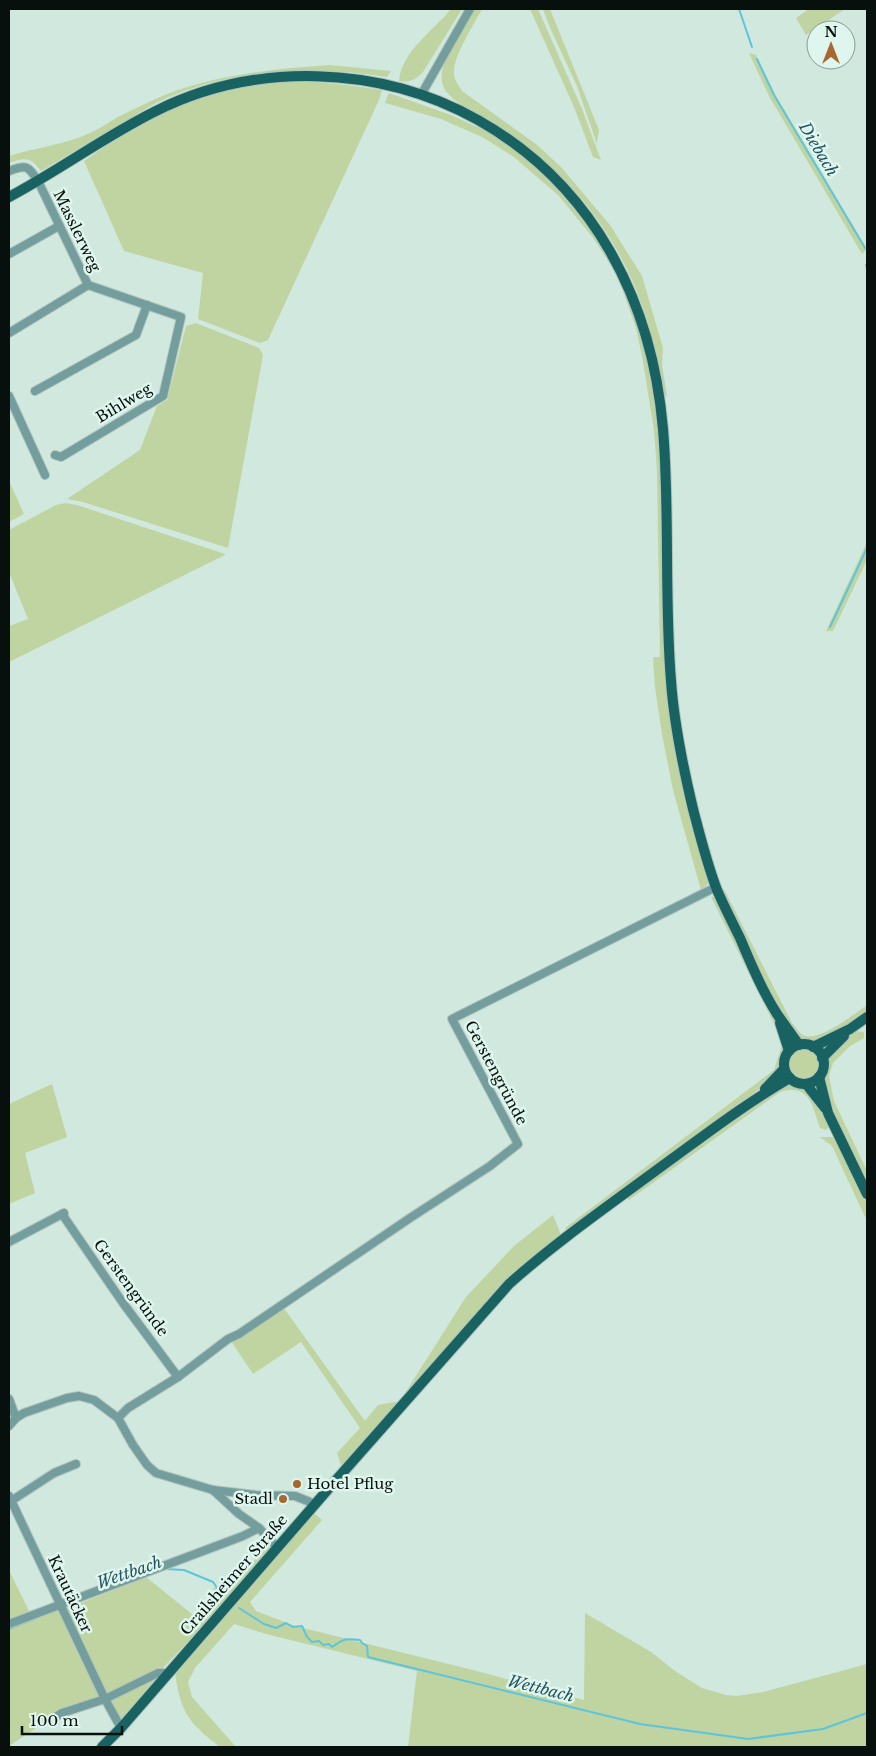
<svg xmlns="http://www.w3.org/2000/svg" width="876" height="1756" font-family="'Libre Baskerville',serif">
	<rect width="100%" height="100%" fill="#d1e8df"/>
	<g fill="#bfd4a1">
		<path d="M 451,9 L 462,9 L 423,72 C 415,80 410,83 399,81 C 401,52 434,30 451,9 Z"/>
		<path d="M 474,9 L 482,9 C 474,24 455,54 454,70 C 453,78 458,85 462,91 L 536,144 L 561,167 L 610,225 L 642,276 L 663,348 L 662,365 L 667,396 L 663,397 C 652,295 605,203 521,143 C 511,135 501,127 490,120 C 475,111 453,104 444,88 C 433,67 463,26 474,9 Z"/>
		<polygon points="530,9 538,9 582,109 601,160 593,157 574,107"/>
		<polygon points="543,9 550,9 599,130 597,144 577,86 551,30"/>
		<polygon points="809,9 845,9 806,35 796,18"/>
		<polygon points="749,53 756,55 776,96 867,249 862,254 769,96"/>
		<path d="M 330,65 L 391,71 L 387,77 C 309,64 227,69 156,103 C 144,109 134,116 123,123 C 95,139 68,155 41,171 C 30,156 25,158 9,163 L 9,156 C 37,147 65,145 92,132 C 102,128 110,121 118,117 C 134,109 150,101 167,94 C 219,74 275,69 330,65 Z"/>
		<path d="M 285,81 C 318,81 349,85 382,90 L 379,100 L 268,340 L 260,343 L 198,319 L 203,273 L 124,251 L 84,161 C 113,141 141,121 173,107 C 207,91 247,86 285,81 Z"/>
		<path d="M 389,93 L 451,115 L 486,131 L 506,142 L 546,173 L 602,241 L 639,323 L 651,376 L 659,428 L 672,734 C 681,784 695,832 711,881 L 701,890 L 673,790 L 662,734 L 655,688 L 653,657 L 660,657 L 657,471 L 654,430 L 642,356 L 636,328 L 623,291 L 613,269 L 594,239 L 558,195 L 514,157 L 482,137 L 441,119 L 385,103 Z"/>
		<polygon points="196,323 259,348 263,355 228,548 83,502 67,499 140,450 157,406 167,400 186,326"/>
		<polygon points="10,483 24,514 9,522 9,484"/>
		<polygon points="65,503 77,505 225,554 225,555 9,662 9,626 28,619 9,572 9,530 56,505"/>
		<polygon points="867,542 867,560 833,631 826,631"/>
		<path d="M 724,889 L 792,1023 C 795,1026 799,1033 803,1035 C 818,1043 854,1014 867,1005 L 867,1012 L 845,1028 L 816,1043 L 806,1042 L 795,1034 L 776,1003 L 752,956 L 724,895 Z"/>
		<polygon points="711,897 716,897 779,1026 785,1050 781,1067 762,1087 568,1231 565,1228 774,1070 783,1042"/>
		<polygon points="856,1031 864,1032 864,1038 850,1046 833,1063 829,1076 834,1101 867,1171 867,1183 828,1102 822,1081 827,1055 835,1046"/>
		<circle cx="804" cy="1064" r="16"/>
		<polygon points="52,1084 67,1137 25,1153 35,1193 9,1204 9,1104"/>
		<path d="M 788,1084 C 795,1085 805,1085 810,1091 C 818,1099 826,1116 829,1127 L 826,1130 L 820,1128 C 812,1107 811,1083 780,1092 L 629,1200 L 626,1198 L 772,1093 Z"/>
		<polygon points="820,1137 834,1137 840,1142 867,1203 867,1221 832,1146"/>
		<polygon points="553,1215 561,1235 506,1280 342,1468 337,1453 360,1428 301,1342 253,1374 231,1341 283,1307 365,1421 378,1405 400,1401 466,1297 514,1246"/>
		<path d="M 314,1513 L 322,1520 L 250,1602 L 256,1611 L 295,1626 L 477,1671 L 584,1700 L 585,1613 L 651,1652 L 675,1671 L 702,1688 L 726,1695 L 737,1696 L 763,1692 L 867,1664 L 867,1747 L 408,1747 L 417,1671 L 266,1634 L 234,1624 L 195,1668 L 188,1682 L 192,1697 L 236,1747 L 220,1747 C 213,1741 205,1736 199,1729 C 182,1714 178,1694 175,1672 Z"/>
		<polygon points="266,1538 270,1549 204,1625 161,1670 157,1669 105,1694 66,1609 146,1577 198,1619 214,1588 219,1585 229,1587 255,1560 259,1547"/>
		<polygon points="9,1572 10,1572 29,1611 9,1620"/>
		<polygon points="56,1607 60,1611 92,1678 99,1697 60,1712 9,1746 9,1625"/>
		<polygon points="161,1675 120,1720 111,1699"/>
	</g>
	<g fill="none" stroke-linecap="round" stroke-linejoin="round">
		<g stroke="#5cc5dd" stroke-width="2">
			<polyline points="739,9 752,47"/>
			<polyline points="757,59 774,95 865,248"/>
			<polyline points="866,265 867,268"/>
			<polyline points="830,627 867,548"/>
			<polyline points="166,1569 184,1570 213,1582 222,1595"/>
			<path d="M 239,1608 L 264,1624 L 276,1628 L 286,1623 L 293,1627 L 302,1626 L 307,1637 L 312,1642 L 319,1641 L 323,1645 L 329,1644 L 332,1647 C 344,1639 344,1638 360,1640 L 362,1643 L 367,1646 L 368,1657 L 640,1724 L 748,1739 L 823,1729 L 867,1713"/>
			<polyline points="9,1629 41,1616"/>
		</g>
		<defs>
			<g id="minor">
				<polyline points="421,95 470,9"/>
				<path d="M 9,171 C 27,164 28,166 38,181 L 88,285 L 181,317 L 163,396 L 61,457 L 55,455"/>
				<polyline points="9,254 59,226"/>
				<polyline points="9,333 88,285"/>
				<polyline points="35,391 136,335 147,305"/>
				<polyline points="9,396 45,475"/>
				<polyline points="62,1214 123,1303 178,1377"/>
				<polyline points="9,1242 64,1213"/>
				<polyline points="9,1399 16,1418"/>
				<polyline points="118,1418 128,1408 178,1377 228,1339 239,1334 410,1218 490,1166 518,1144 452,1019 716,887"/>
				<polyline points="9,1426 16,1418 24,1413 67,1398 79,1396 94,1400 118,1418 133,1445 147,1465 156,1473 213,1490 256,1495 295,1496 315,1504"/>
				<polyline points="9,1496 105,1699 121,1728"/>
				<polyline points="11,1501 54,1473 76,1464"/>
				<polyline points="259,1528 277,1547"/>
				<polyline points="9,1624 243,1536 259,1528 239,1514 213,1490"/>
				<polyline points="57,1716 62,1713 105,1699 158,1673 169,1673"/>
			</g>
			<g id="major">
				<path d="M 9,197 C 58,171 104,137 154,112 C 254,61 380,65 478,120 C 593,185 652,300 663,429 C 670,513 664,597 671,681 C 674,725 683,767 693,809 C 700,836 707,864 717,890 C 724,906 732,922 740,938 C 751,964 762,990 777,1014 C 784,1024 792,1035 799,1045"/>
				<polyline points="780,1023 789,1051"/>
				<circle cx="804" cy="1064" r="20"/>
				<polyline points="813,1047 850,1029 867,1017"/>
				<polyline points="822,1058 844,1036"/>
				<polyline points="819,1077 828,1113 867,1194"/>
				<polyline points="806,1084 825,1108"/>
				<polyline points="765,1089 784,1069"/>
				<path d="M 102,1747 L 121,1728 L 330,1487 L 509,1284 C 556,1242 608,1206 658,1169 C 701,1138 743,1105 790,1078"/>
			</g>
		</defs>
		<use href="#minor" stroke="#b1c5bd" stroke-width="10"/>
		<use href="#major" stroke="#b1c5bd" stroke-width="12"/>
		<use href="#minor" stroke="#749e9d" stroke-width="8"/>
		<use href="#major" stroke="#186261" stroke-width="10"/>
	</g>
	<g fill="#a7672f" stroke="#def6ed" stroke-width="2">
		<circle cx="297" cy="1484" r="5"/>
		<circle cx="283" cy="1499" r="5"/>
	</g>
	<g text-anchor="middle" stroke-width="5" stroke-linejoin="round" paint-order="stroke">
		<g font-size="15" fill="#08100d" stroke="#def6ed">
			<text transform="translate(77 231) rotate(64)" y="5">Masslerweg</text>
			<text transform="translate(124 403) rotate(-31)" y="5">Bihlweg</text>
			<text transform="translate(496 1073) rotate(62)" y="5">Gerstengründe</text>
			<text transform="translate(131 1288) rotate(54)" y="5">Gerstengründe</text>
			<text transform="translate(234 1575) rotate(-49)" y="5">Crailsheimer Straße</text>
			<text transform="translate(70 1594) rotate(65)" y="5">Krautäcker</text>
		</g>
		<g font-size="15" fill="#08100d" stroke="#def6ed" text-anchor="start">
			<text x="307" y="1489">Hotel Pflug</text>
			<text x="273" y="1504" text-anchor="end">Stadl</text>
		</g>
		<g font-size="16" font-style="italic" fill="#25535e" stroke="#def6ed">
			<text transform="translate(819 149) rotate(59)" y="6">Diebach</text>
			<text transform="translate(129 1572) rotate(-19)" y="6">Wettbach</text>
			<text transform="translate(541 1688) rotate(14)" y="6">Wettbach</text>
		</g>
	</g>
	<rect width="876" height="1756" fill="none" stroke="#08100d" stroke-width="20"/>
	<g transform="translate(831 45)"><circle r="24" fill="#def6ed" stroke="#889a93"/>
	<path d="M0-4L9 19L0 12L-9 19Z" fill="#a7672f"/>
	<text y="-8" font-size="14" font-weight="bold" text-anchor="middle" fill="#08100d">N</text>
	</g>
	<path d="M22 1726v8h100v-8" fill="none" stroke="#08100d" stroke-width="2.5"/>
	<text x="30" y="1726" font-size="15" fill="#08100d" stroke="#def6ed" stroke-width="4" paint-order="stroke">100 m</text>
</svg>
